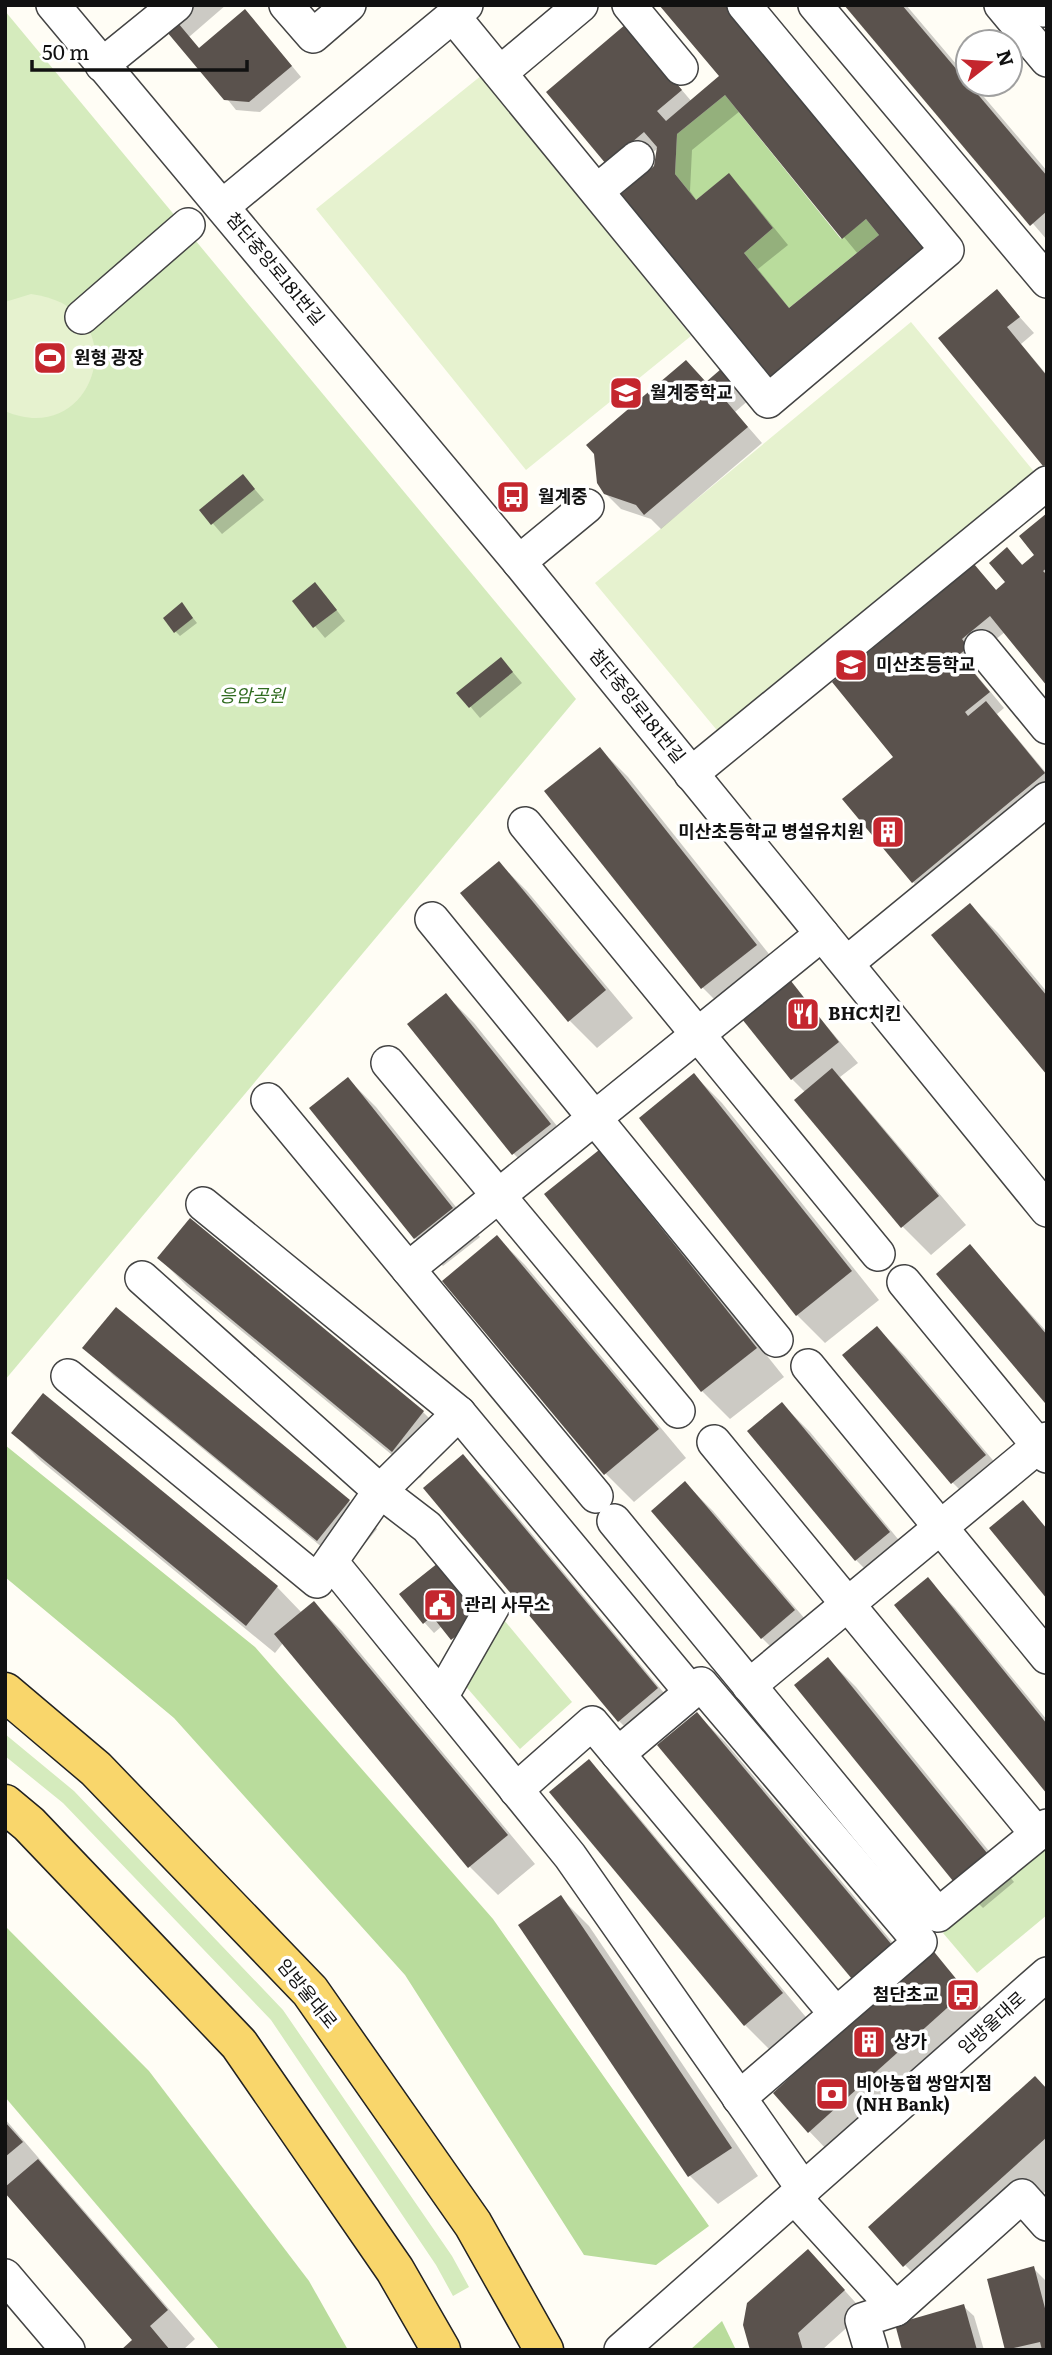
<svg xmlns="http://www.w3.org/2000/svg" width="1052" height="2355" font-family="Literata,'Noto Sans KR',serif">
	<rect width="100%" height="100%" fill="#fffdf5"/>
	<g fill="#d5ebbd">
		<polygon points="5,11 576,699 5,1380"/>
		<polygon points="499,1614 572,1702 520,1749 462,1682"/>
		<polygon points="5,1734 74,1791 283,2010 452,2256 469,2287 453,2296 436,2265 271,2020 63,1803 5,1756"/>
		<polygon points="1047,1845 1047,1915 977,1973 943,1933"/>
	</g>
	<g fill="#b9dc9c">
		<polygon points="725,95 841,239 866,219 879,235 789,308 744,253 773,228 729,174 696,200 675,174 677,134"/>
		<polygon points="5,1445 255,1647 493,1919 709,2226 656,2265 584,2255 405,1975 174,1718 5,1577"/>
		<polygon points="5,1926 149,2071 309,2281 348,2350 220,2350 5,2097"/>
		<polygon points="722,2321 736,2350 690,2350"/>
	</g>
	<g fill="#e6f2cf">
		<polygon points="482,75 691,336 526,470 316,209"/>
		<path d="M 31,294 C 140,308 95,451 5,411 L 5,302 Z"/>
		<polygon points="911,322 1036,474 720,734 595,583"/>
	</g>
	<g fill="#0003" fill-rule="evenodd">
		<polygon points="148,5 226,5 189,37 199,49 255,21 301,77 260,112 236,110 172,30"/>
		<polygon points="846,5 906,5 968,78 968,84 973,84 1047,171 1047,240"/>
		<path d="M 641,42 L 692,102 L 721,77 L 951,267 L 774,378 L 735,412 L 762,443 L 661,529 L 651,519 L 621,509 L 605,493 L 707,384 L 745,351 L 655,167 L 658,148 L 623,178 ZM 740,111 L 858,254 L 790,309 L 758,269 L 788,245 L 744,191 L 728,176 L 697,201 L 690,191 L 692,150 Z"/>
		<polygon points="997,292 1034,333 1021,344 1047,375 1047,467 941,338"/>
		<polygon points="243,476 264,500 222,534 201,510"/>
		<polygon points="1047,515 1047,683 1005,632 976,655 983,663 973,671 1004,708 997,714 1047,774 1047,799 928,897 913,882 895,757 974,567 997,591 1007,582 1007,550 1024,566 1037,556"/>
		<polygon points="325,595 345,621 325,638 294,601"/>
		<polygon points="186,609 197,623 180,636 175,631"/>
		<polygon points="511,670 522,683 480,718 459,693"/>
		<polygon points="600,749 628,777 784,973 731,1016 703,988 547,791"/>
		<polygon points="499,863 527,891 633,1018 597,1048 569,1020"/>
		<polygon points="970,905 998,933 1047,992 1047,1072"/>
		<polygon points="790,983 858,1063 840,1077 966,1225 931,1255 903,1227 796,1100 805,1092 792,1079"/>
		<polygon points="446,995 474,1023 578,1152 542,1182 514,1154 409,1024"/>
		<polygon points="694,1075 722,1103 879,1300 825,1343 797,1315"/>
		<polygon points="348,1079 376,1107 480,1237 443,1266 415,1238 311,1108"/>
		<polygon points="599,1152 627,1180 784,1377 730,1419 702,1391 547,1194"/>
		<polygon points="190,1220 423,1412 451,1440 420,1478 187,1286 159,1258"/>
		<polygon points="497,1237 525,1265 686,1458 634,1502 606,1474 445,1281"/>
		<polygon points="970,1247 1047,1332 1047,1402 938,1274"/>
		<polygon points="116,1310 349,1501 377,1529 346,1567 113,1375 85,1347"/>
		<polygon points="877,1328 905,1356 1013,1484 981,1511 953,1483 845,1355"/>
		<polygon points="44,1396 277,1587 302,1613 314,1603 342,1631 535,1864 498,1895 470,1867 283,1643 275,1653 41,1461 13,1433"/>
		<polygon points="782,1404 810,1432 916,1561 884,1588 856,1560"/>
		<polygon points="463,1457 491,1485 684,1717 647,1749 619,1721"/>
		<polygon points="685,1483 713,1511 822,1639 790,1666 762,1638"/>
		<polygon points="437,1565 463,1649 442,1626 434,1633 424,1622"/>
		<polygon points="927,1580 955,1608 1047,1720 1047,1791"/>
		<polygon points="828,1659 856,1687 1014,1882 983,1908 955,1880"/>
		<polygon points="697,1714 725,1742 913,1967 931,1951 985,2012 829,2152 809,2131 876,2001"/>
		<polygon points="588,1762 616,1790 810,2022 773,2053 745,2025"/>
		<polygon points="561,1898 589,1926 758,2176 718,2204 690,2176"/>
		<polygon points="1047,2090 1047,2190 933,2293 905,2265"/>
		<polygon points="5,2119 195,2339 183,2350 124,2350 135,2341 5,2188"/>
		<polygon points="1033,2268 1047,2282 1047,2350 1007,2350 989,2280"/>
		<polygon points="828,2272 864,2312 822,2350 752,2350"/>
		<polygon points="963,2306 974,2316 984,2350 904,2350"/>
	</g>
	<g fill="#5a524d" fill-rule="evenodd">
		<path d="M 659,5 L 730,5 L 937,250 L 778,385 L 759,363 L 721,395 L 748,427 L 644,515 L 636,505 L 604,494 L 597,483 L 594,454 L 586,445 L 686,360 L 706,382 L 743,350 L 614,200 L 654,166 L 657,147 L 644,132 L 606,164 L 546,92 L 626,24 L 682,90 L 657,111 L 666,121 L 719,76 ZM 725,95 L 842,239 L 866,219 L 879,235 L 789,308 L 744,253 L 773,228 L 729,173 L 696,200 L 675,174 L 677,134 Z"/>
		<polygon points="844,5 902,5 1047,176 1047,211 1030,226"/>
		<polygon points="245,9 292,66 249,102 224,100 167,32 178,23 199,48"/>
		<polygon points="997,289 1020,317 1007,327 1047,376 1047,464 1043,466 938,338"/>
		<polygon points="243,474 255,489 211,525 199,510"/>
		<polygon points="1047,513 1047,568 1043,571 1047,575 1047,686 990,616 962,639 968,647 959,655 990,692 965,712 968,716 986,701 1045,773 912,883 842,799 893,757 832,682 974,564 996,590 1005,582 989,563 1007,547 1022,565 1034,555 1019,536"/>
		<polygon points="315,582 337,610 313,628 292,601"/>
		<polygon points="182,602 193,618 174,633 163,618"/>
		<polygon points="501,657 513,672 469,708 456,693"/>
		<polygon points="600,747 757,945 701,989 544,791"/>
		<polygon points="499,861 606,990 568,1022 460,893"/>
		<polygon points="970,903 1047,996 1047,1075 931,935"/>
		<polygon points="791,981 839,1042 791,1080 742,1019"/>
		<polygon points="446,993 551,1124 512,1155 407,1024"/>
		<polygon points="832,1068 939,1196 901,1228 794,1100"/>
		<polygon points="694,1073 852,1271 796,1316 639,1118"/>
		<polygon points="348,1077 453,1208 414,1239 309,1108"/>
		<polygon points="599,1150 757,1348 701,1392 544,1194"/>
		<polygon points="190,1218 424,1411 392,1452 157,1258"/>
		<polygon points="497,1235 659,1429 604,1475 442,1281"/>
		<polygon points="970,1244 1047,1335 1045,1403 936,1274"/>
		<polygon points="116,1307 350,1500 317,1541 82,1348"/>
		<polygon points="877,1326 986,1455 951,1484 842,1355"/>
		<polygon points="43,1393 278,1586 246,1626 11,1433"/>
		<polygon points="782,1402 890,1532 855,1561 747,1431"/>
		<polygon points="463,1454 658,1688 618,1722 423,1488"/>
		<polygon points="685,1481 795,1610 761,1639 651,1511"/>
		<polygon points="1023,1500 1047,1529 1047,1599 989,1528"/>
		<polygon points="438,1563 481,1616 451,1640 432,1616 423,1624 399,1594"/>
		<polygon points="928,1577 1047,1724 1047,1794 894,1605"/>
		<polygon points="314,1601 508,1835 468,1868 274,1634"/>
		<polygon points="828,1657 987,1853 953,1881 794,1685"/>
		<polygon points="697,1712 892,1945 852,1979 657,1745"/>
		<polygon points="589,1759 783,1993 744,2026 549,1792"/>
		<polygon points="561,1895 732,2148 688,2177 518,1925"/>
		<polygon points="931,1948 966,1991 808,2133 773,2093"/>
		<polygon points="1035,2076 1047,2089 1047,2137 903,2267 868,2227"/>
		<polygon points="5,2122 23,2142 5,2157"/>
		<polygon points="38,2159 168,2310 150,2326 170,2350 121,2350 132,2340 5,2193 5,2187"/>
		<polygon points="808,2249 845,2290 798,2333 803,2350 750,2350 743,2325 747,2303"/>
		<polygon points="1034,2266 1047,2316 1047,2350 1042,2350 1040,2342 1005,2350 987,2279"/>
		<polygon points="964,2304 977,2350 902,2350 895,2324"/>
	</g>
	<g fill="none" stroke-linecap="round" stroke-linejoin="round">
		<defs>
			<g id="minor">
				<polyline points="53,5 519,562 1047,1210"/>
				<polyline points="286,5 313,36 349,5"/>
				<polyline points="629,5 681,68"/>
				<polyline points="815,5 1047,281"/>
				<polyline points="1001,5 1047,60"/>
				<polyline points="1040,5 1044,10"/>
				<polyline points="453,16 768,401 947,250 744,5"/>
				<polyline points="102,65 176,5"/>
				<polyline points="500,73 581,5"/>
				<polyline points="597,191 637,158"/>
				<polyline points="223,206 466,5"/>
				<polyline points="82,317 188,225"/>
				<polyline points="519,562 587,506"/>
				<polyline points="981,647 1047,727"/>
				<polyline points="691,774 1047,483"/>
				<polyline points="525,824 878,1254"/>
				<polyline points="432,919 776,1340"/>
				<polyline points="847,963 1047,799"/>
				<polyline points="388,1063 678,1411"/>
				<polyline points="268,1100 596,1496"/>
				<polyline points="203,1204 459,1413 691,1692"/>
				<polyline points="408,1269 822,934"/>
				<polyline points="142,1278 380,1491 427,1527 493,1606 441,1697"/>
				<polyline points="904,1282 1047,1456"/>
				<polyline points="808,1366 1047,1657"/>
				<polyline points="68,1376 317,1581 380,1491 459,1413"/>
				<polyline points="714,1442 1037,1834"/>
				<polyline points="614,1521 938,1915 1047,1826"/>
				<polyline points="332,1563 570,1856 804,2190"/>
				<polyline points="749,1686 1047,1439"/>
				<polyline points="618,1754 701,1684 920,1942 739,2098"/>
				<polyline points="516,1790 592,1723 836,2014"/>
				<polyline points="795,2198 896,2309 1022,2196 1047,2224"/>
				<polyline points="5,2276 68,2350"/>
				<polyline points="621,2350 1047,1974"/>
				<polyline points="871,2350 862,2320 896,2309"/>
			</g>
			<g id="major">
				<polyline points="5,1692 96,1769 310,1991 473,2224 544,2350"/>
				<polyline points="5,1804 29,1824 239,2044 395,2270 441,2350"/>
			</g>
		</defs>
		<use href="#minor" stroke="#444" stroke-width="36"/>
		<use href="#major" stroke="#222" stroke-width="41"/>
		<use href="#minor" stroke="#fff" stroke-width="33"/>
		<use href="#major" stroke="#f9d66b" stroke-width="38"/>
	</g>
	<defs>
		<symbol id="stadium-square" viewBox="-11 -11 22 22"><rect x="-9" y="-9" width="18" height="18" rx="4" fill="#c4262e" stroke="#fff"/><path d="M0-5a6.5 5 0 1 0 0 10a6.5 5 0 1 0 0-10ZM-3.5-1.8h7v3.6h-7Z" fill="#fff"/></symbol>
		<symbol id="school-square" viewBox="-11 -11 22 22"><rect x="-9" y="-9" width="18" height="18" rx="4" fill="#c4262e" stroke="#fff"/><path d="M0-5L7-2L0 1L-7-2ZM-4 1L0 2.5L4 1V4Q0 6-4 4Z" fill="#fff"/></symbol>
		<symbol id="bus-square" viewBox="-11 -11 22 22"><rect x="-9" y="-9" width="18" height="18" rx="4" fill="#c4262e" stroke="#fff"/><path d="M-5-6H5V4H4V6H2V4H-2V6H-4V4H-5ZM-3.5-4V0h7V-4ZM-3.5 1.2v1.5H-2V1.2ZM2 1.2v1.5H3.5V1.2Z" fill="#fff"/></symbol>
		<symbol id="building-square" viewBox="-11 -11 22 22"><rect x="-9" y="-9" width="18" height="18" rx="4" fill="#c4262e" stroke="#fff"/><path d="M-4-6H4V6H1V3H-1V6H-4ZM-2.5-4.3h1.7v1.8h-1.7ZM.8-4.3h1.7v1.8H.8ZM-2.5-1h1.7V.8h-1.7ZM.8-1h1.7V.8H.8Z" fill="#fff"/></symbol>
		<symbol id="restaurant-square" viewBox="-11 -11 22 22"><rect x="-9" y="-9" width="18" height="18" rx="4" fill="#c4262e" stroke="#fff"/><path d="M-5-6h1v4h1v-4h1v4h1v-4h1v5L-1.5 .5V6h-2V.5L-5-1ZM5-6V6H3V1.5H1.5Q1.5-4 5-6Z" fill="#fff"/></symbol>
		<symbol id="civic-square" viewBox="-11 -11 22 22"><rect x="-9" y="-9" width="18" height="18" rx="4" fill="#c4262e" stroke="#fff"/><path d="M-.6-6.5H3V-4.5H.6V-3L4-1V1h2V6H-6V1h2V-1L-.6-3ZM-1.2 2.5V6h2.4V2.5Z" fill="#fff"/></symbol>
		<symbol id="bank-square" viewBox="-11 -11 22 22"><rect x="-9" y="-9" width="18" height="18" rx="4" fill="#c4262e" stroke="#fff"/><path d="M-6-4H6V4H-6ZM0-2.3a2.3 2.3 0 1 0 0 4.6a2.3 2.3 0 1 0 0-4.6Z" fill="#fff"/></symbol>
	</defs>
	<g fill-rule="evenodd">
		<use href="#stadium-square" x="31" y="339" width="38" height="38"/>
		<use href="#school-square" x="607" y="374" width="38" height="38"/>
		<use href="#bus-square" x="494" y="478" width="38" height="38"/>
		<use href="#school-square" x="832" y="646" width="38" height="38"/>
		<use href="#building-square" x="869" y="813" width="38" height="38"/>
		<use href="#restaurant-square" x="784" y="995" width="38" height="38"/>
		<use href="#civic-square" x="421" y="1586" width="38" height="38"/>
		<use href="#bus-square" x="944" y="1976" width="38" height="38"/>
		<use href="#building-square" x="850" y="2023" width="38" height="38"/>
		<use href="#bank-square" x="813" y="2075" width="38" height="38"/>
	</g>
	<g text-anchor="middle" stroke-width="7" stroke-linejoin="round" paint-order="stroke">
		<g font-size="18" fill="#111" stroke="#fff">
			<text transform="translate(275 269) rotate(50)" y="6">첨단중앙로181번길</text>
			<text transform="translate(637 706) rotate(51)" y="6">첨단중앙로181번길</text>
			<text transform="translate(307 1994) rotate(51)" y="6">임방울대로</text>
			<text transform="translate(992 2023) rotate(-42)" y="6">임방울대로</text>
		</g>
		<g font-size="18" font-weight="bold" fill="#111" stroke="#fff" text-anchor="start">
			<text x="74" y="364">원형 광장</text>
			<text x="650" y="399">월계중학교</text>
			<text x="538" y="503">월계중</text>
			<text x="876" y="671">미산초등학교</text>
			<text x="864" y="838" text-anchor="end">미산초등학교 병설유치원</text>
			<text x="828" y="1020">BHC치킨</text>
			<text x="464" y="1611">관리 사무소</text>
			<text x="939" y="2001" text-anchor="end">첨단초교</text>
			<text x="894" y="2048">상가</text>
			<text x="856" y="2090">비아농협 쌍암지점<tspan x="856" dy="21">(NH Bank)</tspan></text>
		</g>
		<g font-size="18" font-style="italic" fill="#2f6b1f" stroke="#fff">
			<text x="252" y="702">응암공원</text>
		</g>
	</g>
	<rect width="1052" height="2355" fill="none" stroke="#111111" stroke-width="14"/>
	<g transform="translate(989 63) rotate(73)"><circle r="33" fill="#ffffff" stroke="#a0a0a0" stroke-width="2"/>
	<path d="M0-5L12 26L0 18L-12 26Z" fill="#c4262e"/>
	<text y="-10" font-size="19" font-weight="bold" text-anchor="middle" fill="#111111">N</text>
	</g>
	<path d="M32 60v10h215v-10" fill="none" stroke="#111111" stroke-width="3.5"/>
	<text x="42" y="60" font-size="21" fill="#111111" stroke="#ffffff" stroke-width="5" paint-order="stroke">50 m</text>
</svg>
